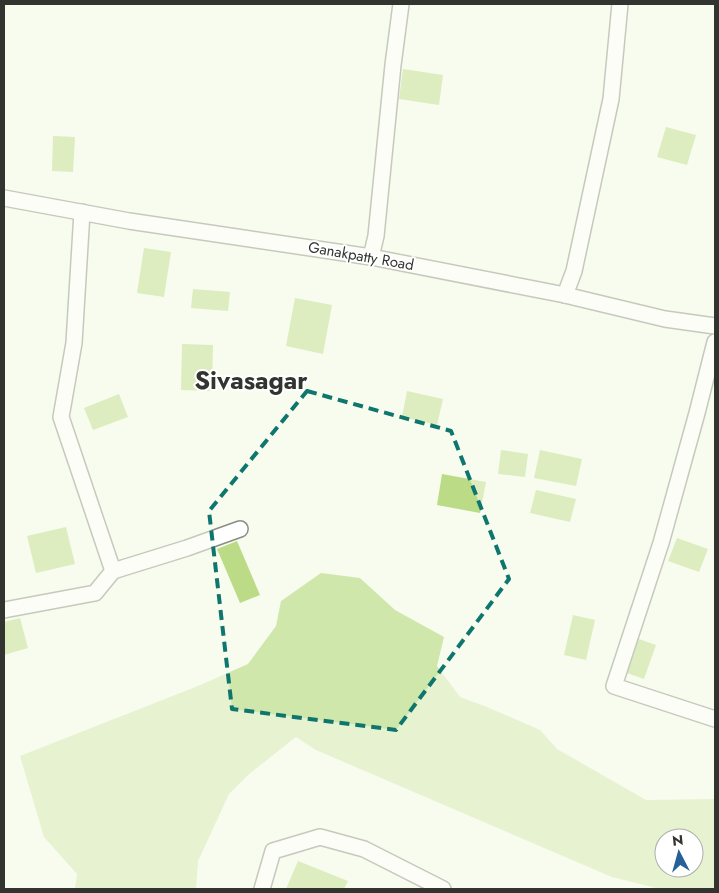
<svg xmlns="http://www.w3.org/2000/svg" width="719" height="893" font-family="Jost,sans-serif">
	<rect width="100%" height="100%" fill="#f7fcef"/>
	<path fill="#d0e7ab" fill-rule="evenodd" d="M 321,573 L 360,578 L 395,610 L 444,637 L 437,666 L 460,697 L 487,707 L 540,730 L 557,749 L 646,800 L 715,799 L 715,889 L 660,889 L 612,877 L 316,750 L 296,737 L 249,774 L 229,794 L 198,861 L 196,889 L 75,889 L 77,874 L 44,837 L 20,756 L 198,686 L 248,664 L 276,626 L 281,601 ZM 664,838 L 694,838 L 694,868 L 664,868 Z"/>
	<g fill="#bcdb87">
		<polygon points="403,69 443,75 439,105 399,99"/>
		<polygon points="666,127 696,135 687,165 657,157"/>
		<polygon points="53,136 75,137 73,172 52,171"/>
		<polygon points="144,248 171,252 164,297 137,293"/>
		<polygon points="193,289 230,292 228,311 191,308"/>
		<polygon points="295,298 332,305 323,354 286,346"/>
		<polygon points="182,344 213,345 212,391 181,390"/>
		<polygon points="407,391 443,399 437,425 402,417"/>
		<polygon points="119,394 128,417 93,430 84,408"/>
		<polygon points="501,450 528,454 525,477 498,474"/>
		<polygon points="540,450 582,459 576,486 534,478"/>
		<polygon points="442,474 486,482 480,513 437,505"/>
		<polygon points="536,490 576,499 570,522 530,513"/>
		<polygon points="66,527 75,564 36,573 27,536"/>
		<polygon points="677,538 708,549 699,572 668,561"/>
		<polygon points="237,541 260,595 240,603 217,549"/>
		<polygon points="573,615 595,620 586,660 564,655"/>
		<polygon points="20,618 28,648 4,655 4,622"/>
		<polygon points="633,637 656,645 644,679 621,671"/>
		<polygon points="298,861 348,881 344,889 286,889"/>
	</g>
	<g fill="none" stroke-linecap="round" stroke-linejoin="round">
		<defs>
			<g id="minor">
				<polyline points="4,198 129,221 371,257 565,295 665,319 715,326"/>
				<polyline points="371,257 376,236 393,65 401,4"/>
				<polyline points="565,295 574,271 611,99 620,4"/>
				<polyline points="715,342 697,413 661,543 614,686 715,719"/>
				<polyline points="113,571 187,548 240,529"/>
				<polyline points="4,610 95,593 113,571 61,417 74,343 82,212"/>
				<polyline points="262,889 273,851 320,837 364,849 443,889"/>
			</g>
		</defs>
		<use href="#minor" stroke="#898e82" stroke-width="18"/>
		<use href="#minor" stroke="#fff" stroke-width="15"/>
	</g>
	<path d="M0 0H719V893H0ZM 307,391 L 451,431 L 509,579 L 396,730 L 232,709 L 209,511 Z" fill="#f7fcef" fill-opacity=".55" fill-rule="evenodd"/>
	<path fill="none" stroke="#0f766e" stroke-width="4" stroke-dasharray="10 6" stroke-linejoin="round" d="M 307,391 L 451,431 L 509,579 L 396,730 L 232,709 L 209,511 Z"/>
	<g text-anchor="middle" stroke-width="4" stroke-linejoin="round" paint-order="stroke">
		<g font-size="15" fill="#32342f" stroke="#fff">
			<text transform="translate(361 256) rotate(10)" y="5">Ganakpatty Road</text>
		</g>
		<g font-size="25" font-weight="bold" fill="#32342f" stroke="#fff">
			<text x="251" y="389">Sivasagar</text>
		</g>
	</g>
	<rect width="719" height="893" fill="none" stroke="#32342f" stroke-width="10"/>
	<g transform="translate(679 853) rotate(354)"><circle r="24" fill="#ffffff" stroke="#adaeac"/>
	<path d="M0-4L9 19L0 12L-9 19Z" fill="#275f97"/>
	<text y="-8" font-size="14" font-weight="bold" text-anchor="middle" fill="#32342f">N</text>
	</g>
</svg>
